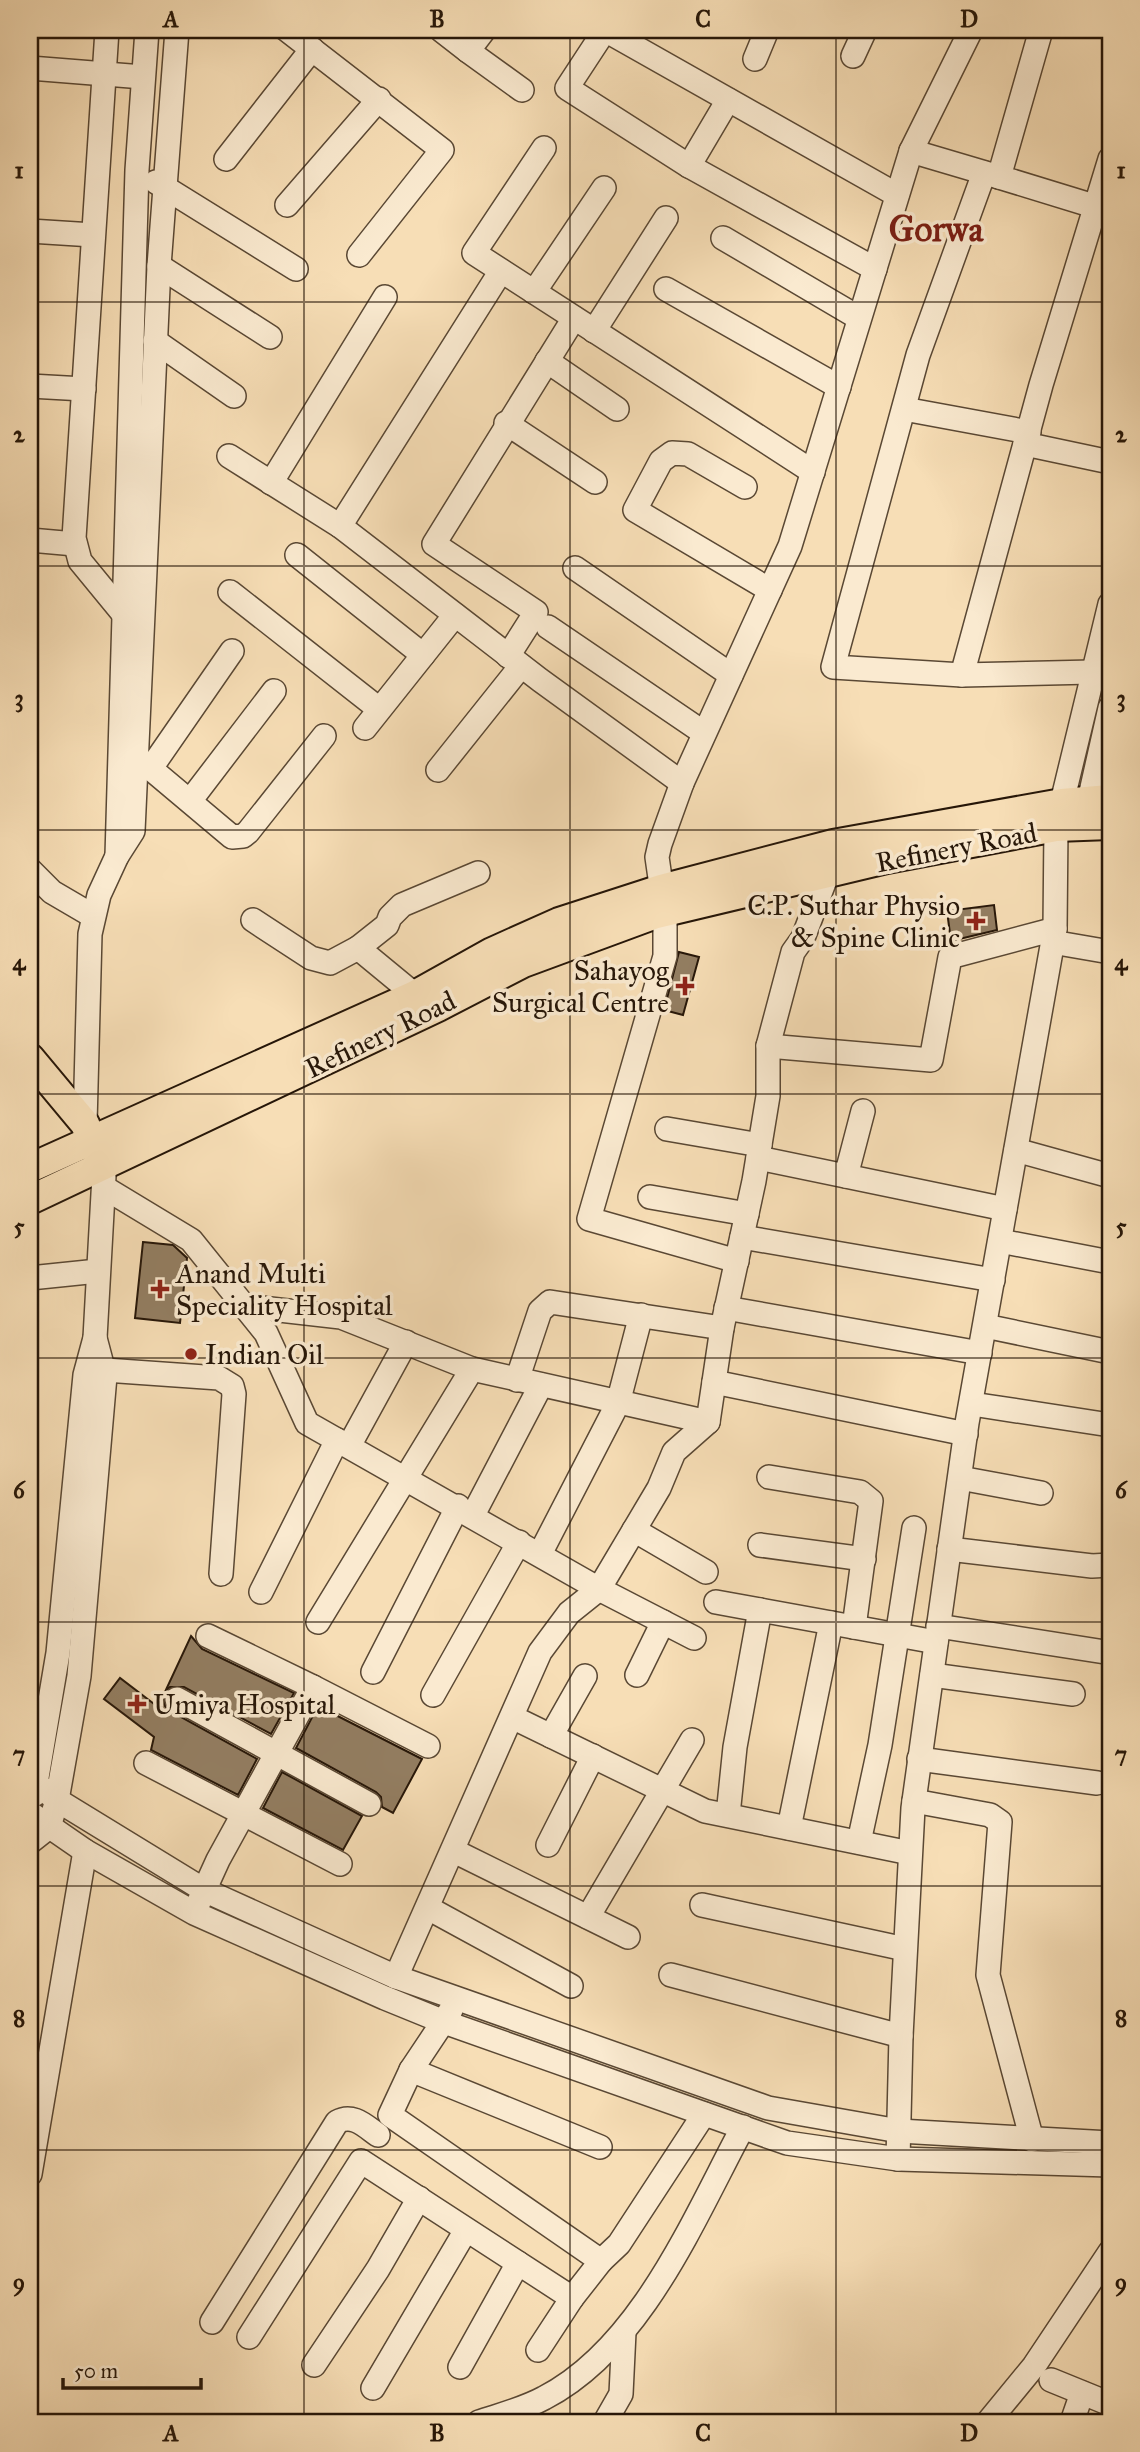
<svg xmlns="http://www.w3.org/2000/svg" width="1140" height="2452" font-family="'IM FELL Great Primer',serif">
	<rect width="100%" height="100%" fill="#f7deb6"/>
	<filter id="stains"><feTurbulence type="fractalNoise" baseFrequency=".00286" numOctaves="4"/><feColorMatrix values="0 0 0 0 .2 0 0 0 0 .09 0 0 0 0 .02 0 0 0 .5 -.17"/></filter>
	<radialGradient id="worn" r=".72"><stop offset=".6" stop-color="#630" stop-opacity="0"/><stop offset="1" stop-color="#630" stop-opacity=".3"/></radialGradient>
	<g fill="#937e62" stroke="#261608" stroke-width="2">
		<polygon points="994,905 997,930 951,941 947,911"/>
		<polygon points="679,952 699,957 683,1015 664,1010"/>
		<polygon points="143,1242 173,1245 187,1258 180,1323 135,1318"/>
		<polygon points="191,1636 202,1649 294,1693 271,1734 184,1687 170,1687 164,1693 165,1706 170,1711 257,1759 238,1795 151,1750 154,1737 104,1699 120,1678 158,1707"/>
		<polygon points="318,1706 422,1759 393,1813 382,1807 381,1797 376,1792 296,1748"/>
		<polygon points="282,1772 362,1816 343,1850 263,1808"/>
	</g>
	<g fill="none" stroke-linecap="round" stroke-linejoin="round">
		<defs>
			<g id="minor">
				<polyline points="107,30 74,538 80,561 126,617"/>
				<polyline points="287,30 442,150 359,255"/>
				<polyline points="441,30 468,51 484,30"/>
				<polyline points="605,30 567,88 689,166 875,269"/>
				<polyline points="605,30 897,195"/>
				<polyline points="1041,30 999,177 1110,211"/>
				<polyline points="468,51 522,90"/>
				<polyline points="853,56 865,30"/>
				<polyline points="755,59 767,30"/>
				<polyline points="30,68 143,77"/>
				<polyline points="544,148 474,253 813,472"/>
				<polyline points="911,151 999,177"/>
				<polyline points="226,159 312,49"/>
				<polyline points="689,166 728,100"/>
				<polyline points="156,182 296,269"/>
				<polyline points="287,205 379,99"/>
				<polyline points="30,231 93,235"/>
				<polyline points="723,238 859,318"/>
				<polyline points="159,266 270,337"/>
				<polyline points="666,289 839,387"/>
				<polyline points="534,292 604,188"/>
				<polyline points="594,331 666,218"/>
				<polyline points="155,341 234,396"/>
				<polyline points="547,361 617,409"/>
				<polyline points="30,386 84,389"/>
				<polyline points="904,409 1029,432"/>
				<polyline points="506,423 595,482"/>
				<polyline points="1025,444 1110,462"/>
				<polyline points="229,456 340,526 540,680 682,783"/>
				<polyline points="271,483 385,297"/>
				<polyline points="745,487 688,454 672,453 661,461 635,510 770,590"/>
				<polyline points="340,526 501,271"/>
				<polyline points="30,540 75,544"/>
				<polyline points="297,555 423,655"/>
				<polyline points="575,568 731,675"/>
				<polyline points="230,592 379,709"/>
				<polyline points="548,627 704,733"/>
				<polyline points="508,656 536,612 434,544 574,318"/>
				<polyline points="1092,672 962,675 1041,385 1110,159"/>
				<polyline points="962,675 833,667 918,355 984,173"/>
				<polyline points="365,728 455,615"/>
				<polyline points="138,758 232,837 243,836 248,832 324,736"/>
				<polyline points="151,768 232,651"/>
				<polyline points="438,770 521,666"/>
				<polyline points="190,801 274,691"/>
				<polyline points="1086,814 1110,708"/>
				<polyline points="117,856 137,170 147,30"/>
				<polyline points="30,870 52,892 93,916"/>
				<polyline points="253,920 311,958 330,963 358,948 415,995"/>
				<polyline points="1052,942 1110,952"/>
				<polyline points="358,948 387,925 390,917 402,905 478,873"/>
				<polyline points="768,1046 931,1060 950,957 1055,929"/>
				<polyline points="85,1124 90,934 99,895 117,856 133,831 159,266 177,30"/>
				<polyline points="667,1129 760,1145"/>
				<polyline points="1016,1150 1110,1176"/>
				<polyline points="758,1158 1005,1209"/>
				<polyline points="846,1176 863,1111"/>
				<polyline points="105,1188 191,1240 266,1333 307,1423 599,1589 694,1638"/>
				<polyline points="650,1197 747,1214"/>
				<polyline points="742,1237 993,1280"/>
				<polyline points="1000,1241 1110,1262"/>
				<polyline points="737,1261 589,1219 665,956 665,913 657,857 660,844 682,783 790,546 911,151 971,30"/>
				<polyline points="30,1278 98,1271"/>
				<polyline points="244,1306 341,1317 472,1369 708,1422"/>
				<polyline points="726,1308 980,1353"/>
				<polyline points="985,1326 1110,1352"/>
				<polyline points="105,1370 219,1378 232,1386 234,1394 221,1574"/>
				<polyline points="517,1380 540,1311 550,1302 722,1328"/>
				<polyline points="714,1382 966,1434"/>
				<polyline points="972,1404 1110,1425"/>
				<polyline points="349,1446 406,1342"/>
				<polyline points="769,1477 860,1492 871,1501 854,1627"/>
				<polyline points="960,1478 1041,1493"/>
				<polyline points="473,1515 541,1385"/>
				<polyline points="634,1530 706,1572"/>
				<polyline points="760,1545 864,1559"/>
				<polyline points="949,1549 1092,1566 1110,1565"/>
				<polyline points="540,1554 618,1403 641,1315"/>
				<polyline points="261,1592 337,1440"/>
				<polyline points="716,1602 936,1642"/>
				<polyline points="318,1622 472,1369"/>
				<polyline points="938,1626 1105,1652"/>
				<polyline points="208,1636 313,1687"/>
				<polyline points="373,1672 458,1506"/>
				<polyline points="637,1675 663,1622"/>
				<polyline points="932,1675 1073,1694"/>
				<polyline points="433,1695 519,1542"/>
				<polyline points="177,1699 369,1804"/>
				<polyline points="512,1717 705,1811 910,1853"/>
				<polyline points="551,1736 585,1676"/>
				<polyline points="919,1759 1097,1783"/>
				<polyline points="146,1763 340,1864"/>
				<polyline points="30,1779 57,1800 204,1890 396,1977 768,2108 899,2131 1110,2143"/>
				<polyline points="34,1795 58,1653 85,1375 95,1338 104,1176"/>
				<polyline points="914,1801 990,1815 1000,1822 988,1975 1032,2140"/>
				<polyline points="30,1813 85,1851 194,1913 385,1998 444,2022 787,2143 898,2159 1110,2165"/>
				<polyline points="728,1815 735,1747 760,1610"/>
				<polyline points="789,1828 831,1623"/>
				<polyline points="30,1842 49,1827 57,1800 79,1676 105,1376 95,1338"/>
				<polyline points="859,1842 880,1745 914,1528"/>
				<polyline points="548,1845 593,1756"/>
				<polyline points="454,1851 628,1937"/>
				<polyline points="198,1904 218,1860 313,1687 428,1746"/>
				<polyline points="702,1905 905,1949"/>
				<polyline points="428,1908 571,1986"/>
				<polyline points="588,1917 692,1740"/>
				<polyline points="671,1975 901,2036"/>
				<polyline points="396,1977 540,1652 569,1613 599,1589 659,1488 674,1452 708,1422 722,1328 754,1181 768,1096 768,1046 793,952 803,938 827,875 827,862"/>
				<polyline points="411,2070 600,2147"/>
				<polyline points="898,2159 901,2036 913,1808 967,1423 1055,929 1056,827 1110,604"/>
				<polyline points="30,2174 85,1851"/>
				<polyline points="601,2261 619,2244 704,2114"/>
				<path d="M 212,2322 L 337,2122 C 353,2113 365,2126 378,2135"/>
				<polyline points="249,2337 361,2161 572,2298 601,2261 390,2115 411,2070 451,2010"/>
				<polyline points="538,2350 572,2298"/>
				<polyline points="314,2365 378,2269 419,2198"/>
				<polyline points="460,2367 518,2263"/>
				<polyline points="1051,2380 1110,2404"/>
				<polyline points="373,2388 466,2230"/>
				<path d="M 479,2422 C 500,2415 524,2409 544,2398 C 641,2348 693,2220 743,2127"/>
				<polyline points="605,2422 621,2394 624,2332"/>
				<polyline points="988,2422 1034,2366 1110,2252"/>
				<polyline points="1072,2422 1082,2393"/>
			</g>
			<g id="major">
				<polyline points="30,1058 85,1124 98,1155"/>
				<polyline points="30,1168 415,995 492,952 559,922 661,889 833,844 1062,803 1110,799"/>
				<polyline points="30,1200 438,1007 523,963 653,915 887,859 1056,827 1110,825"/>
			</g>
		</defs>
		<use href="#minor" stroke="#5a4834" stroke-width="26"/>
		<use href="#major" stroke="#261608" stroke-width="32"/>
		<use href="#minor" stroke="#faead0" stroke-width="23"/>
		<use href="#major" stroke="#f7deb6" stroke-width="28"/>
	</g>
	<path fill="none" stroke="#261608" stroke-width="2" stroke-opacity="0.55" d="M 304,30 L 304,2422M 570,30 L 570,2422M 836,30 L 836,2422M 30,302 L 1110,302M 30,566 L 1110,566M 30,830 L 1110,830M 30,1094 L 1110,1094M 30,1358 L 1110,1358M 30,1622 L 1110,1622M 30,1886 L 1110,1886M 30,2150 L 1110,2150"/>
	<g fill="#8f2418" stroke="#faead0" stroke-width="2.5">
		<path d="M972.5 910.5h7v7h7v7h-7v7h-7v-7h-7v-7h7z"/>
		<path d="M681.5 975.5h7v7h7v7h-7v7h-7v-7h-7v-7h7z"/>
		<path d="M156.5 1278.5h7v7h7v7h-7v7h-7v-7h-7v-7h7z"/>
		<circle cx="191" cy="1354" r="7"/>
		<path d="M133.5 1693.5h7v7h7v7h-7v7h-7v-7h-7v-7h7z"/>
	</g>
	<g text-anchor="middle" stroke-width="7" stroke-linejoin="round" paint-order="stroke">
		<g font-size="28" fill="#261608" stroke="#faead0">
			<text transform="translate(956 847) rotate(-11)" y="10">Refinery Road</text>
			<text transform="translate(380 1034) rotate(-26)" y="10">Refinery Road</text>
		</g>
		<g font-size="28" fill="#261608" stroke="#faead0" text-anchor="start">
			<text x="960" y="915" text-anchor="end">C.P. Suthar Physio<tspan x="960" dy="32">&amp; Spine Clinic</tspan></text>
			<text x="669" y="980" text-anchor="end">Sahayog<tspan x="669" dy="32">Surgical Centre</tspan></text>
			<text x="176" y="1283">Anand Multi<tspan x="176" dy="32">Speciality Hospital</tspan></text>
			<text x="205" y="1364">Indian Oil</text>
			<text x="153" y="1714">Umiya Hospital</text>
		</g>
		<g font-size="35" font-weight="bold" fill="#7a1f14" stroke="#faead0">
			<text x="936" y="241">Gorwa</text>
		</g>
	</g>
	<rect width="1140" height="2452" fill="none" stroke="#f7deb6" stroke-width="77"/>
	<path d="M63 2378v10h138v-10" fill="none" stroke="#261608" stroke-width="3.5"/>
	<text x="74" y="2378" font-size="21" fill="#261608" stroke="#faead0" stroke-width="5" paint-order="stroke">50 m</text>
	<rect x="38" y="38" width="1064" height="2376" fill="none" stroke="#261608" stroke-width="2.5"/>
	<g font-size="23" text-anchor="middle" font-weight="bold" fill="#261608">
		<text x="171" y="27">A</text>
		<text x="437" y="27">B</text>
		<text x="703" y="27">C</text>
		<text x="969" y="27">D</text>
		<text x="19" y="178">1</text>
		<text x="1121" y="178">1</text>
		<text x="19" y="442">2</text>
		<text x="1121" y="442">2</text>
		<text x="19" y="706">3</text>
		<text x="1121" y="706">3</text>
		<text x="19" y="970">4</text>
		<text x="1121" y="970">4</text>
		<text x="19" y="1234">5</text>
		<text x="1121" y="1234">5</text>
		<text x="19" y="1498">6</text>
		<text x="1121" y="1498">6</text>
		<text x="19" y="1762">7</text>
		<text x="1121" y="1762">7</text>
		<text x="19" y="2026">8</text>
		<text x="1121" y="2026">8</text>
		<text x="19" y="2290">9</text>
		<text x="1121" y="2290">9</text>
		<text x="171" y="2441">A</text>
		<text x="437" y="2441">B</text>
		<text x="703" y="2441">C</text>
		<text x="969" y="2441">D</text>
	</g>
	<rect width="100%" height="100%" filter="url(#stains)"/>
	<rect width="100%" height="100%" fill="url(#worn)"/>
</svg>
